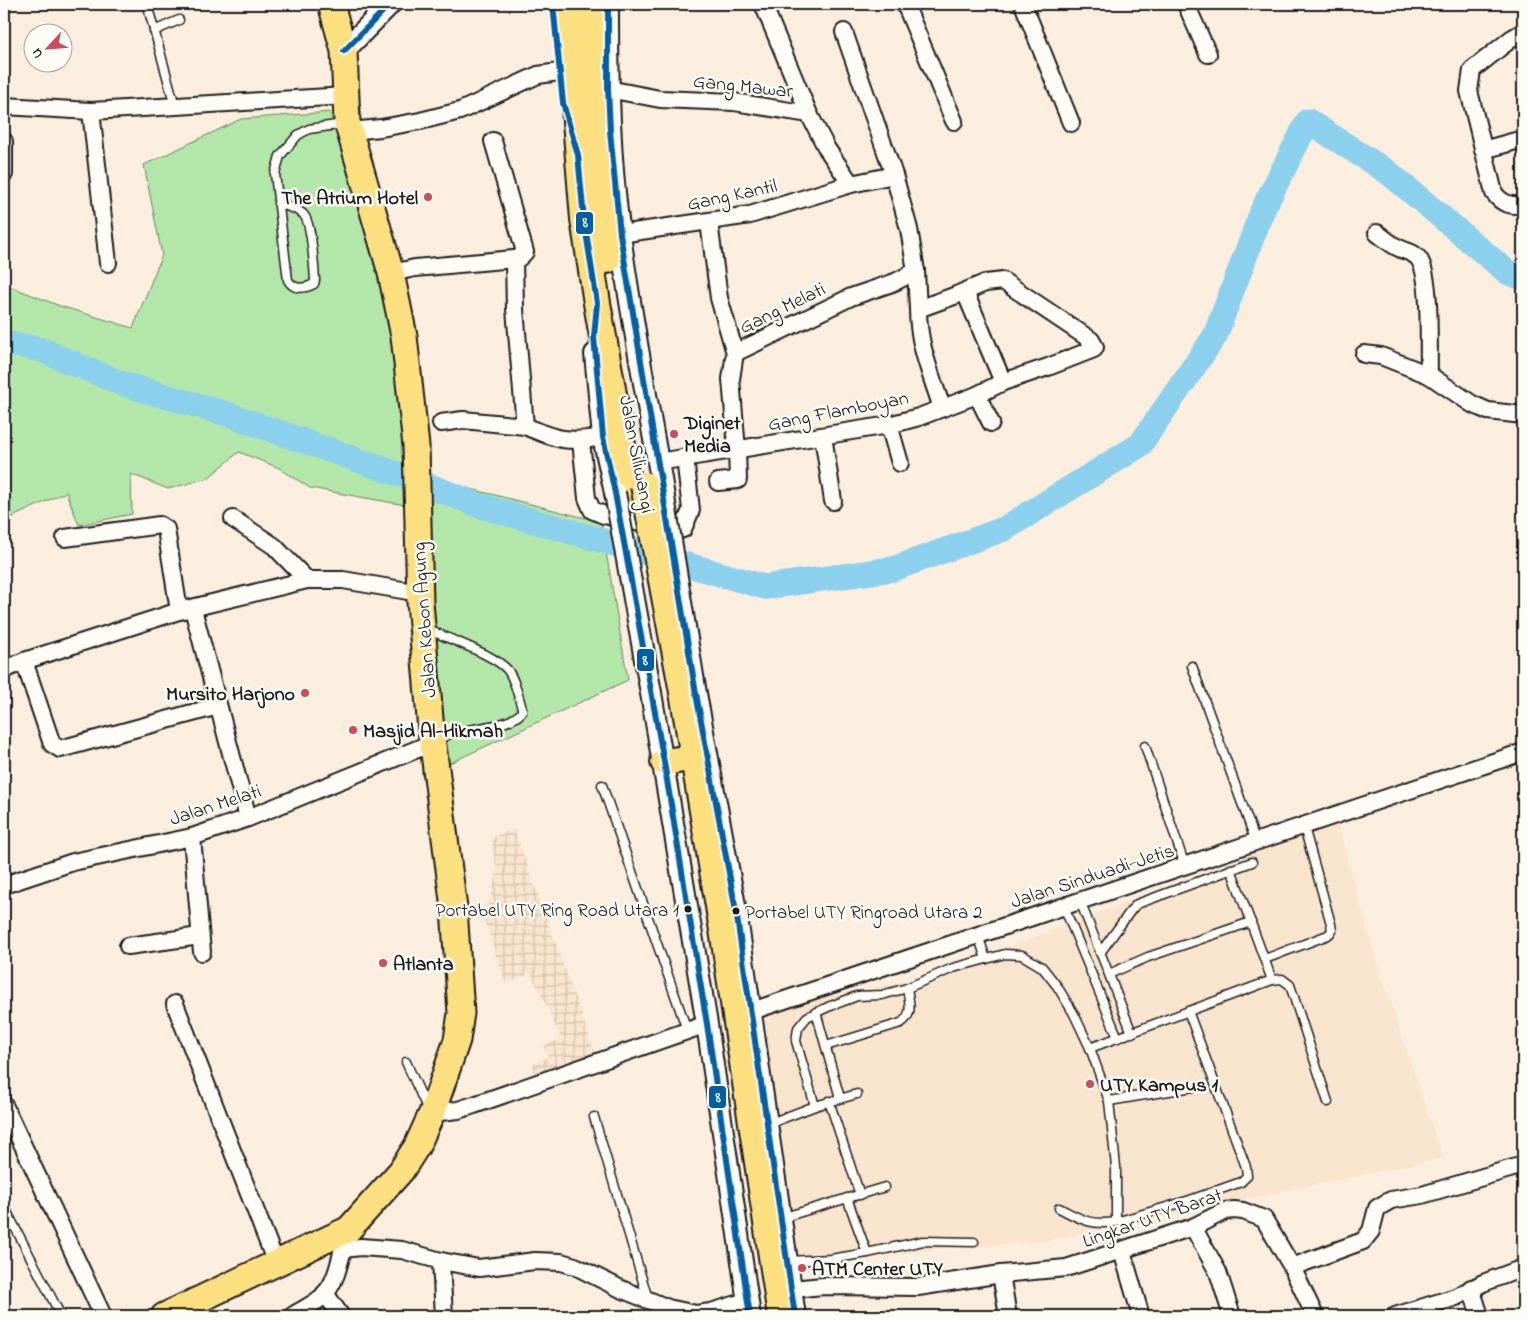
<svg xmlns="http://www.w3.org/2000/svg" width="1527" height="1320" font-family="'Indie Flower',sans-serif">
	<defs>
		<pattern id="industrial-grid" width="8" height="8" patternUnits="userSpaceOnUse" patternTransform="scale(1.25)"><rect width="8" height="8" fill="#f9e4cd"/><path d="M0 4h8M4 0v8" fill="none" stroke="#d5c3af"/></pattern>
	</defs>
	<rect width="100%" height="100%" fill="#fbeede"/>
	<filter id="ink" filterUnits="userSpaceOnUse"><feTurbulence type="fractalNoise" baseFrequency=".02" numOctaves="2"/><feDisplacementMap in="SourceGraphic" scale="10" xChannelSelector="R" yChannelSelector="G"/><feConvolveMatrix kernelMatrix="1 2 1 2 8 2 1 2 1" color-interpolation-filters="sRGB"/></filter>
	<g filter="url(#ink)">
		<polygon fill="#f9e4cd" points="1337,822 1379,970 1443,1158 1043,1241 787,1261 752,1011 930,977"/>
		<polygon fill="url(#industrial-grid)" points="514,829 596,1055 537,1077 533,1065 548,1057 544,1046 561,1038 531,973 506,984 484,920 497,873 491,838"/>
		<g fill="#b2e7a9" stroke="#678262">
			<polygon points="330,112 386,300 406,469 405,505 310,488 279,468 239,452 208,478 168,489 131,474 132,514 79,525 66,492 4,521 4,284 60,306 133,328 162,255 144,165 241,119"/>
			<polygon points="416,475 601,522 628,680 422,776"/>
		</g>
		<g fill="none" stroke-linecap="round" stroke-linejoin="round">
			<polyline stroke="#8bd0ec" stroke-width="25" points="4,343 39,349 123,384 227,414 409,478 481,506 765,587 893,569 1004,529 1140,445 1215,336 1263,209 1308,121 1389,173 1507,272 1523,278"/>
			<defs>
				<g id="service">
					<polyline points="147,4 175,106"/>
					<polyline points="154,31 179,20"/>
					<path d="M 278,203 C 285,206 298,209 303,214 C 312,222 314,268 315,280 L 314,284 C 305,289 293,290 288,280 L 275,174 L 280,156 L 298,135 L 309,129 L 343,124"/>
					<path d="M 427,629 C 446,638 499,656 509,672 C 516,683 518,696 522,708 L 522,712 C 504,732 461,724 436,741"/>
					<polyline points="1192,666 1256,842"/>
					<polyline points="1145,746 1185,866"/>
					<polyline points="602,785 687,1030"/>
					<polyline points="1231,869 1272,980"/>
					<polyline points="1080,901 1132,1033"/>
					<polyline points="1064,907 1118,1038"/>
					<polyline points="978,935 986,959"/>
					<polyline points="1100,953 1132,909 1137,904 1252,862"/>
					<polyline points="1265,959 1328,935 1332,931 1331,924 1304,827"/>
					<polyline points="1109,974 1148,957 1251,922"/>
					<polyline points="816,1012 840,1098"/>
					<path d="M 826,1046 L 901,1023 C 914,1014 909,1002 907,988"/>
					<polyline points="1090,1048 1272,980 1282,979 1290,985 1328,1102"/>
					<polyline points="406,1062 427,1108"/>
					<polyline points="829,1101 860,1195"/>
					<polyline points="1109,1101 1193,1087"/>
					<polyline points="815,1106 857,1094"/>
					<polyline points="594,1117 648,1299"/>
					<path d="M 768,1124 L 815,1106 L 796,1041 L 798,1028 L 807,1017 L 828,1007 L 857,996 L 882,995 L 907,988 L 953,968 L 1005,954 L 1022,955 L 1042,967 L 1057,986 L 1074,1014 L 1090,1048 L 1109,1101 L 1116,1167 L 1116,1222 C 1090,1226 1081,1219 1059,1208"/>
					<polyline points="847,1198 867,1253 923,1241 974,1242"/>
					<polyline points="6,1210 61,1316"/>
					<polyline points="781,1218 885,1187"/>
					<polyline points="1116,1222 1190,1200 1241,1182 1247,1176 1246,1167 1188,1011"/>
					<polyline points="787,1261 831,1259 867,1253"/>
				</g>
				<g id="minor">
					<polyline points="763,4 809,114"/>
					<polyline points="905,4 954,121"/>
					<polyline points="1023,4 1071,123"/>
					<polyline points="1186,4 1208,54"/>
					<polyline points="844,32 894,175 909,229 916,271 918,309"/>
					<path d="M 1523,32 L 1511,39 L 1472,70 L 1469,91 L 1494,193 C 1502,204 1510,206 1523,205"/>
					<polyline points="608,89 660,99 734,102 809,114 827,149 851,184 894,175"/>
					<polyline points="4,106 91,111 346,96"/>
					<polyline points="91,111 108,263"/>
					<polyline points="350,131 381,128 420,121 460,111 538,75 559,72"/>
					<polyline points="4,141 4,174"/>
					<polyline points="1483,150 1523,139"/>
					<polyline points="709,222 719,298 735,353 851,297 895,282 916,271"/>
					<path d="M 1377,233 C 1384,238 1391,245 1399,248 C 1407,252 1414,252 1419,259 C 1432,278 1428,350 1429,375"/>
					<polyline points="620,234 750,215 851,184"/>
					<path d="M 514,259 L 515,309 L 525,426 C 557,440 568,443 603,437"/>
					<polyline points="391,273 415,268 514,259 519,258 525,252 493,141"/>
					<polyline points="965,292 1003,382"/>
					<polyline points="1364,354 1381,356 1429,375 1472,404 1488,411 1523,415"/>
					<polyline points="977,395 991,423"/>
					<polyline points="441,423 463,420 525,426"/>
					<polyline points="889,425 900,463"/>
					<polyline points="823,436 833,501"/>
					<polyline points="581,441 587,498 592,510 604,515 677,531 683,529 691,510 685,457"/>
					<path d="M 658,462 L 889,425 L 919,417 L 977,395 L 1003,382 L 1048,367 L 1094,349 L 1095,347 L 1091,340 L 1003,281 L 985,283 L 954,296 L 918,309 C 918,345 931,374 942,408"/>
					<polyline points="718,482 738,480 737,450 731,379 735,353"/>
					<polyline points="233,519 274,546 307,580"/>
					<polyline points="65,538 160,525 166,529 179,611"/>
					<polyline points="193,609 248,818"/>
					<polyline points="24,661 52,744 60,749 218,706"/>
					<polyline points="4,670 24,661 179,611 307,580 343,580 420,593"/>
					<polyline points="192,837 202,952"/>
					<polyline points="4,885 73,862 192,837 248,818 432,743"/>
					<polyline points="128,946 200,936"/>
					<polyline points="175,1004 276,1263"/>
					<polyline points="752,1011 1523,752"/>
					<polyline points="4,1105 103,1316"/>
					<polyline points="432,1113 458,1110 474,1105 707,1024"/>
					<polyline points="1193,1227 1218,1272 1232,1316"/>
					<polyline points="343,1249 361,1247 402,1250 441,1261 479,1268 535,1261 561,1262 575,1266 621,1289 668,1308 696,1314 711,1312 747,1301"/>
					<polyline points="1122,1251 1141,1316"/>
					<polyline points="441,1261 444,1316"/>
					<polyline points="1292,1267 1315,1316"/>
					<polyline points="1001,1274 1008,1316"/>
					<polyline points="1471,1288 1480,1316"/>
					<polyline points="792,1289 823,1286 918,1287 1001,1274 1066,1268 1193,1227 1225,1211 1234,1210 1243,1211 1264,1219 1292,1267 1363,1241 1371,1231 1377,1208 1391,1200 1422,1195 1523,1165"/>
					<polyline points="325,1293 341,1316"/>
					<path d="M 292,1316 C 301,1310 313,1305 322,1297 C 337,1283 340,1259 345,1240"/>
					<polyline points="1395,1316 1456,1297 1483,1283 1523,1268"/>
				</g>
				<g id="tertiary">
					<path d="M 608,4 C 608,81 609,158 620,235 C 631,317 647,398 661,479"/>
					<polyline points="344,51 390,4"/>
					<polyline points="595,354 603,437 615,493"/>
					<polyline points="695,688 736,911 795,1316"/>
					<polyline points="651,693 707,1024 750,1316"/>
				</g>
				<polyline id="primary" points="164,1316 349,1229 401,1171 417,1146 432,1113 457,1040 461,1013 454,908 431,730 420,602 416,446 404,336 391,273 347,122 344,51 331,4"/>
				<g id="trunk">
					<polyline points="569,4 576,122 584,219 597,303 630,491"/>
					<polyline points="593,4 596,132 607,260"/>
					<polyline points="683,692 724,936 781,1316"/>
					<polyline points="664,762 678,760"/>
				</g>
			</defs>
			<use href="#service" stroke="#1c1c1c" stroke-width="11"/>
			<use href="#minor" stroke="#1c1c1c" stroke-width="20"/>
			<use href="#tertiary" stroke="#1c1c1c" stroke-width="24"/>
			<use href="#primary" stroke="#1c1c1c" stroke-width="29"/>
			<use href="#trunk" stroke="#1c1c1c" stroke-width="30"/>
			<use href="#service" stroke="#fdfcf7" stroke-width="8"/>
			<use href="#minor" stroke="#fdfcf7" stroke-width="16"/>
			<use href="#tertiary" stroke="#fdfcf7" stroke-width="20"/>
			<use href="#primary" stroke="#fce080" stroke-width="25"/>
			<use href="#trunk" stroke="#fce080" stroke-width="26"/>
			<defs>
				<g id="tertiary-bridge">
					<polyline points="661,479 695,688"/>
					<polyline points="615,493 651,693"/>
				</g>
				<polyline id="trunk-bridge" points="644,485 683,692"/>
			</defs>
			<use href="#tertiary-bridge" stroke="#1c1c1c" stroke-width="24" stroke-linecap="butt"/>
			<use href="#trunk-bridge" stroke="#1c1c1c" stroke-width="30" stroke-linecap="butt"/>
			<use href="#tertiary-bridge" stroke="#fdfcf7" stroke-width="20"/>
			<use href="#trunk-bridge" stroke="#fce080" stroke-width="26"/>
			<defs>
				<g id="bus-1">
					<polyline points="553,4 563,103 578,155 584,219 597,303 594,337 603,437 615,493 664,762 707,1024 750,1316"/>
					<polyline points="608,4 608,89 610,131 620,234 695,688 736,911 795,1316"/>
					<polyline points="344,51 390,4"/>
				</g>
			</defs>
			<use href="#bus-1" stroke="#fdfcf7" stroke-width="10"/>
			<use href="#bus-1" stroke="#005ea5" stroke-width="6"/>
		</g>
	</g>
	<g fill="#d1495b" stroke="#fdfcf7" stroke-width="2">
		<circle cx="428" cy="197" r="5"/>
		<circle cx="674" cy="434" r="5"/>
		<circle cx="305" cy="693" r="5"/>
		<circle cx="353" cy="730" r="5"/>
		<circle cx="383" cy="963" r="5"/>
		<circle cx="1090" cy="1084" r="5"/>
		<circle cx="802" cy="1268" r="5"/>
	</g>
	<g fill="#1c1c1c" stroke="#fdfcf7" stroke-width="2">
		<circle cx="688" cy="909" r="4.5"/>
		<circle cx="736" cy="911" r="4.5"/>
	</g>
	<g text-anchor="middle" stroke-width="5" stroke-linejoin="round" paint-order="stroke">
		<g font-size="19" fill="#1c1c1c" stroke="#fdfcf7" text-anchor="end">
			<text x="679" y="916">Portabel UTY Ring Road Utara 1</text>
			<text x="745" y="918" text-anchor="start">Portabel UTY Ringroad Utara 2</text>
		</g>
		<g font-size="20" fill="#1c1c1c" stroke="#fdfcf7">
			<text transform="translate(743 85) rotate(6)" y="7">Gang Mawar</text>
			<text transform="translate(732 194) rotate(-12)" y="7">Gang Kantil</text>
			<text transform="translate(782 307) rotate(-26)" y="7">Gang Melati</text>
			<text transform="translate(838 410) rotate(-11)" y="7">Gang Flamboyan</text>
			<text transform="translate(638 454) rotate(79)" y="7">Jalan Siliwangi</text>
			<text transform="translate(423 620) rotate(-94)" y="7">Jalan Kebon Agung</text>
			<text transform="translate(215 804) rotate(-18)" y="7">Jalan Melati</text>
			<text transform="translate(1092 875) rotate(-18)" y="7">Jalan Sinduadi-Jetis</text>
			<text transform="translate(1152 1217) rotate(-19)" y="7">Lingkar UTY Barat</text>
		</g>
		<g font-size="20" font-weight="bold" fill="#1c1c1c" stroke="#fdfcf7" text-anchor="start">
			<text x="418" y="204" text-anchor="end">The Atrium Hotel</text>
			<text x="684" y="429">Diginet<tspan x="684" dy="23">Media</tspan></text>
			<text x="295" y="700" text-anchor="end">Mursito Harjono</text>
			<text x="363" y="737">Masjid Al-Hikmah</text>
			<text x="393" y="970">Atlanta</text>
			<text x="1100" y="1091">UTY Kampus 1</text>
			<text x="812" y="1275">ATM Center UTY</text>
		</g>
	</g>
	<g stroke="#fdfcf7" stroke-width="2">
		<rect x="575" y="211" width="19" height="24" rx="5" fill="#005ea5"/>
		<rect x="636" y="648" width="19" height="24" rx="5" fill="#005ea5"/>
		<rect x="708" y="1085" width="19" height="24" rx="5" fill="#005ea5"/>
	</g>
	<g font-size="14" text-anchor="middle" font-weight="bold" fill="#fff">
		<text x="585" y="227">8</text>
		<text x="645" y="665">8</text>
		<text x="718" y="1102">8</text>
	</g>
	<rect width="1527" height="1320" fill="none" stroke="#fdfcf7" stroke-width="20"/>
	<rect x="10" y="10" width="1507" height="1300" fill="none" stroke="#1c1c1c" stroke-width="2" filter="url(#ink)"/>
	<g transform="translate(48 48) rotate(244)"><circle r="24" fill="#fdfcf7" stroke="#a3a29f"/>
	<path d="M0-4L9 19L0 12L-9 19Z" fill="#d1495b"/>
	<text y="-8" font-size="14" font-weight="bold" text-anchor="middle" fill="#1c1c1c">U</text>
	</g>
</svg>
